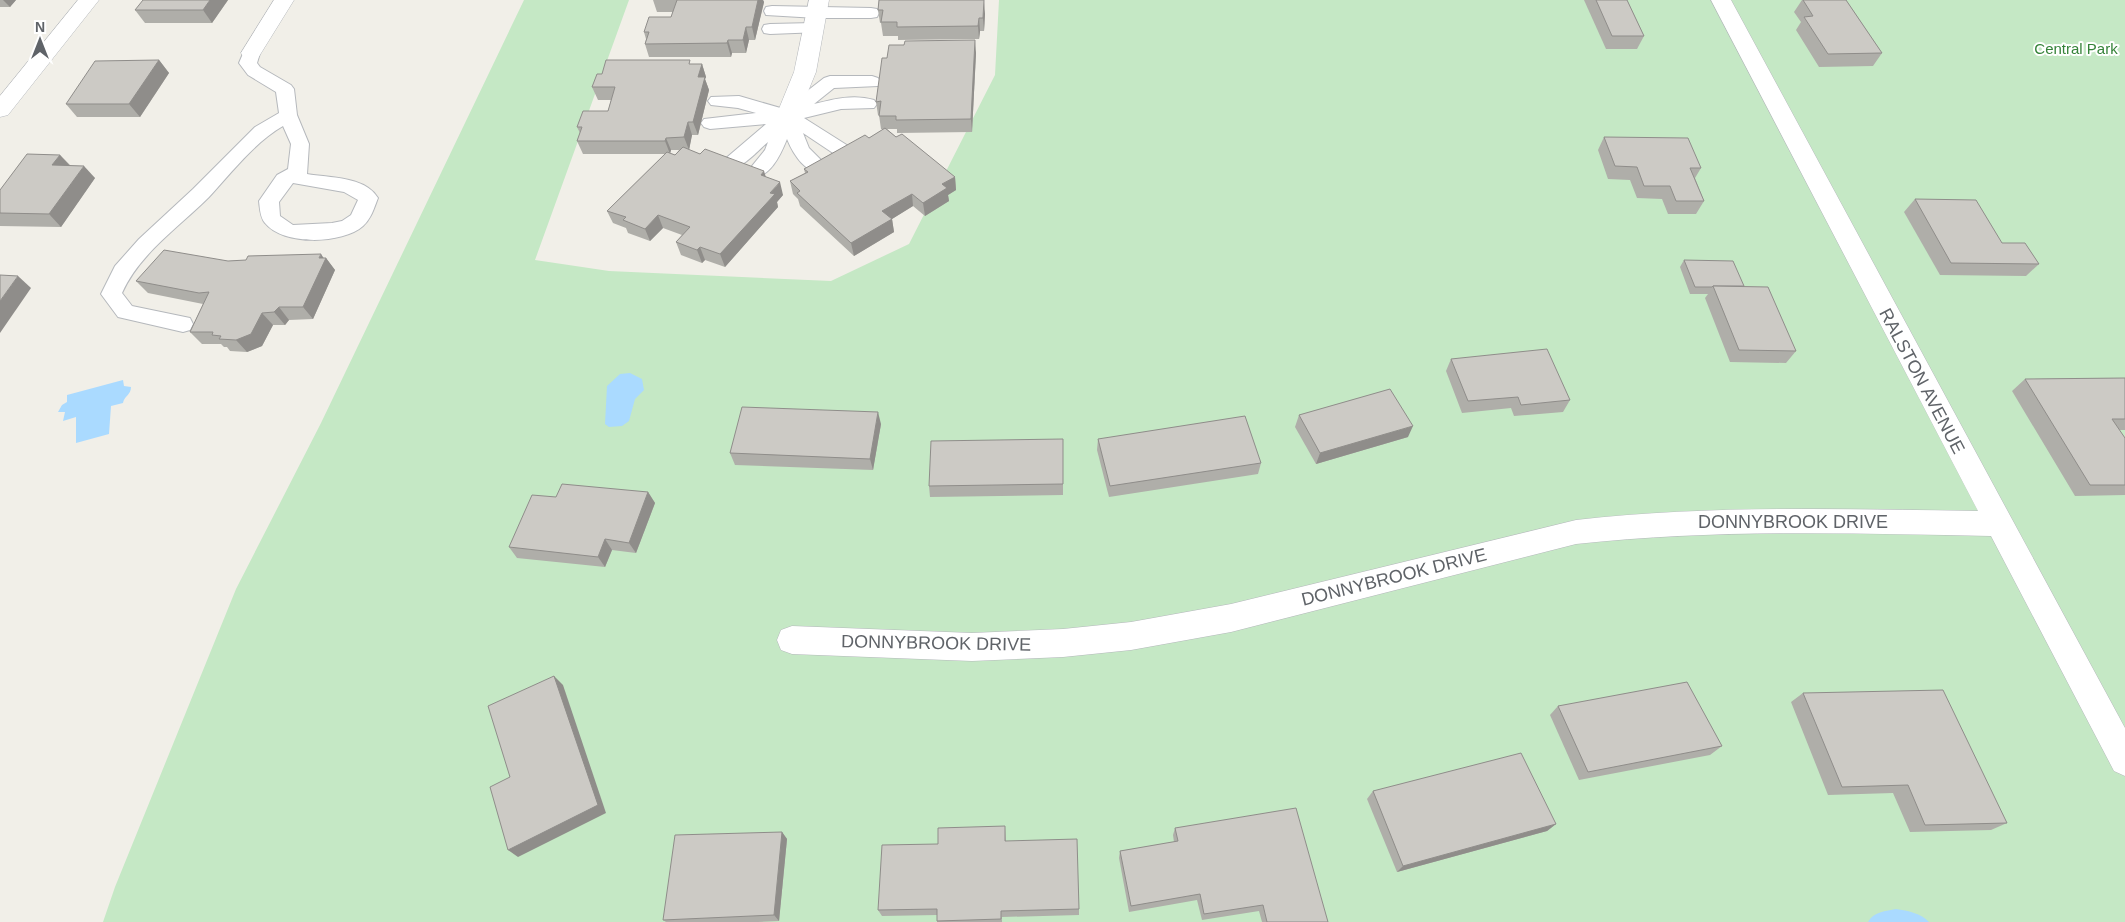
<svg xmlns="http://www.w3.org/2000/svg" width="2125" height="922" font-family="Helvetica,sans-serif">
	<rect width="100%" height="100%" fill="#f1efe8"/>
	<polygon fill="#c5e8c5" points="524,0 629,0 535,260 609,271 831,281 909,244 995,75 999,0 2125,0 2125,922 103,922 115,887 236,589 321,423"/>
	<g fill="#aadaff">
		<polygon points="630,373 642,379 644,390 635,399 629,421 622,426 609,427 605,424 607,386 620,374"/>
		<path d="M 123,380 L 124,386 L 131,387 C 131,395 124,396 123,403 L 111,406 L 109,434 L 76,443 L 76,417 L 63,421 L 65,412 L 58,412 L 62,405 L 67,402 L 67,395 Z"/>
		<path d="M 1896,909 C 1908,911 1921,913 1929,922 L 1868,922 C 1873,912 1886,911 1896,909 Z"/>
	</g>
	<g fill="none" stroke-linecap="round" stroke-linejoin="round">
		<defs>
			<g id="lane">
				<polygon points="772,6 871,8 877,9 879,13 877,17 871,18 817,18 766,15 764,11 766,7"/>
				<polygon points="814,23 820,24 822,28 820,32 770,34 764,33 762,29 764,25 770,24"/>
				<path d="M 251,48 L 257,49 L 260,53 L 257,63 L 260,67 L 291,85 L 294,89 L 297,115 L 309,144 L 307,174 C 329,178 365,176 378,198 C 374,208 371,219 363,226 C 343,244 283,246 265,223 C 260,217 260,209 259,201 L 277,175 L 288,169 L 291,144 L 283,126 C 254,143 232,172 209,197 C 178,228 140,253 122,293 L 132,306 L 190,318 L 193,324 L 190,330 L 183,332 L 118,317 L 101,294 L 115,266 L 139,239 L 193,189 L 255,127 L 279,113 L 276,92 L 248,75 L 239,63 L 245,49 ZM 293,183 L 344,192 L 358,200 L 351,215 L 342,221 L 332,223 L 293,225 L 280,216 L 279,202 Z"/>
				<path d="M 830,76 L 872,76 L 878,78 L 881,82 L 878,86 L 834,88 L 814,104 C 834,99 854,94 874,100 L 877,104 L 874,108 L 841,109 L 804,118 L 853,149 L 855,153 L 853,157 L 846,159 L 839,157 L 803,133 L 809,148 L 828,167 L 826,172 C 807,177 793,154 787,139 C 781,154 769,181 750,176 L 748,171 L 765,150 L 768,142 C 756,152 741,172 725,167 L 723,163 L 725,159 L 766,124 L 710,129 L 704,127 L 701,123 L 704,119 L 756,113 L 738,108 L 711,105 L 708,101 L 711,97 L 739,96 L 784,109 L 824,78 Z"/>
			</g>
			<g id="street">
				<polygon points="78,0 99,0 8,115 0,117 0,96"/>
				<polygon points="274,0 294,0 258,58 251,60 244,58 241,53"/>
				<polygon points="809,0 829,0 816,72 798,116 795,121 787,123 779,121 776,116 794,72"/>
				<path d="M 1711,0 L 1731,0 L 2125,728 L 2125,776 L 2114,771 L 1991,536 C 1852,533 1714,529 1576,544 L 1231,632 L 1131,650 L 1063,657 L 972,661 L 792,654 L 781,650 L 777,640 L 781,630 L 792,626 L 972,633 L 1063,629 L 1131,622 L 1231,604 L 1576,520 C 1710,505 1843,509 1978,511 Z"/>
			</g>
		</defs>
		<use href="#lane" stroke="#b5b8bc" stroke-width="2"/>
		<use href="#street" stroke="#b5b8bc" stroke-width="1"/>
		<use href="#lane" fill="#fff" fill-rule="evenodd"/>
		<use href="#street" fill="#fff" fill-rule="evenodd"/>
	</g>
	<g fill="#afaea9" fill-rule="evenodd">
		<polygon points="0,0 16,0 10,7 0,7"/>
		<polygon points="228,0 212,23 145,23 135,10"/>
		<polygon points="653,0 763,0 764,2 755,40 749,40 746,53 732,53 731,57 649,57 645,44 646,39 644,32 671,17 673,12 657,12"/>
		<polygon points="879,0 969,0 985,14 984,31 980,31 979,39 898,40 898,36 883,36 881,23 880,23 878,10"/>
		<polygon points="1584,0 1627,0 1644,36 1637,49 1606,49"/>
		<polygon points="1802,0 1846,0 1882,53 1873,66 1819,67 1796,30 1801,22 1794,12"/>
		<polygon points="976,53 972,132 897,133 897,129 887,129 896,137 955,177 956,190 948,195 949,201 925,216 913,206 892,219 894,232 854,256 800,206 798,199 793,194 790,181 805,173 804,169 869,138 884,129 881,129 879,115 878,115 876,102"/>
		<polygon points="159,60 169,73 140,117 77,117 66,104"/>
		<path d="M 692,64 L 702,64 L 706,77 L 705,79 L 709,90 L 698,135 L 692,135 L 689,150 L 766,177 L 783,195 L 777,202 L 778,207 L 725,267 L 705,260 L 702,263 L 681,255 L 676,242 L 682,235 L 663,228 L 650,241 L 628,233 L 626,228 L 613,223 L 607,211 L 665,154 L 583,154 L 577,141 L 580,133 L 577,127 L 608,111 L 611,100 L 598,100 L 592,87 L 602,74 ZM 671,150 L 679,150 L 675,155 L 670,153 Z"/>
		<polygon points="1604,137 1701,168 1695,178 1704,201 1696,214 1668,214 1662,199 1637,198 1630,180 1608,179 1598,150"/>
		<polygon points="60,155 70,165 95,178 61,227 0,226 0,190"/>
		<polygon points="1915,199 2002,243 2039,264 2026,276 1940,275 1904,212"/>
		<polygon points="326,258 335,270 313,319 289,320 285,325 273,325 262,346 247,352 230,351 227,347 224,347 221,344 202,344 190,332 203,304 148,293 136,281 228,261"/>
		<polygon points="1684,260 1744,286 1796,351 1786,363 1730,362 1705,298 1708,294 1690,294 1680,267"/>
		<polygon points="1451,359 1570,400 1563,412 1514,416 1511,408 1462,413 1446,371"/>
		<polygon points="2125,378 2125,430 2119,430 2125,438 2125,495 2075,496 2012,391 2025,379"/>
		<polygon points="1299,415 1408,437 1316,464 1295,427"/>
		<polygon points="881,424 873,470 735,465 730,453"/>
		<polygon points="1063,439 1063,495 930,497 929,486"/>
		<polygon points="1098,439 1261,463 1258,474 1109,497 1097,450"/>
		<polygon points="648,492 655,503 636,553 612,550 605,567 517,558 509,547 556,497"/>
		<polygon points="1803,693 2007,823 1991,830 1910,832 1893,793 1828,795 1791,702"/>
		<polygon points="1558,706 1722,746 1710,755 1579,780 1550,715"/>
		<polygon points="1373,791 1556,824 1547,831 1397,872 1367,799"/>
		<polygon points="1005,826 1006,841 1079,909 1079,915 1002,917 1002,922 937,922 937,915 882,916 878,910 938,844"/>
		<polygon points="1175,828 1328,922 1262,922 1259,911 1202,920 1197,900 1129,912 1119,858 1120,851 1174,842 1173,835"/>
		<polygon points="782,832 787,839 779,921 758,922 666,922 663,920"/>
	</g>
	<g fill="#8f8d8a">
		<polygon points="3,0 16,0 10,7"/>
		<polygon points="210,0 228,0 212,23 203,10"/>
		<polygon points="758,0 763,0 764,2 755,40 752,27"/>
		<polygon points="984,0 985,14 984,31 983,18"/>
		<polygon points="979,18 980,31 979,39 978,26"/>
		<polygon points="746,27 749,40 746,53 743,40"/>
		<polygon points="728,40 732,53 731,57 727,43"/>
		<polygon points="975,40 976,53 972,132 971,119"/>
		<polygon points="159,60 169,73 140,117 129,104"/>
		<polygon points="702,64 706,77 705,79 709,90 698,135 693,122 698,77"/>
		<polygon points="688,122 692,135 689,150 684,137"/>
		<polygon points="666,138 671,150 670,154 665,141"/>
		<polygon points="60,155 72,168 52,165"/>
		<polygon points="84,166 95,178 61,227 49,214"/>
		<polygon points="764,171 768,184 761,175"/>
		<polygon points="955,177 956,190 948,195 949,201 925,216 923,203 942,184"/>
		<polygon points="780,182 783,195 777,202 778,207 725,267 720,254"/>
		<polygon points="912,194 913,206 892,219 894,232 854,256 851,243 882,211"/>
		<polygon points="658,215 663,228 650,241 645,229"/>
		<polygon points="700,247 705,260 702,263 697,250"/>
		<polygon points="321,254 325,260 326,258 335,270 313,319 303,307"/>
		<polygon points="18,276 31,288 0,333 0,301"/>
		<polygon points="279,307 289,320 285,325 274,312"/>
		<polygon points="262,313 273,325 262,346 247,352 236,340"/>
		<polygon points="878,412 881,424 873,470 870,459"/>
		<polygon points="1413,426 1408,437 1316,464 1320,453"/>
		<polygon points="648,492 655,503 636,553 629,543"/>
		<polygon points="605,539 612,550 605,567 598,557"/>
		<polygon points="554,676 563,685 606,813 518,857 508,850"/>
		<polygon points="1556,824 1547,831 1397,872 1403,866"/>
		<polygon points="782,832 787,839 779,921 774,915"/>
	</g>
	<g fill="#cccac5" stroke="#8f8d8a">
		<polygon points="143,0 210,0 203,10 135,10"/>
		<polygon points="677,0 758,0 752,27 746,27 743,40 728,40 727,43 645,44 649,32 644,32 649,17 671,17"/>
		<polygon points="879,0 984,0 983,18 979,18 978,26 897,27 897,22 881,22 883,10 878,10"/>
		<polygon points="1596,0 1627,0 1644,36 1612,36"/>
		<polygon points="1803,0 1846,0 1882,53 1828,54 1804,17 1813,16"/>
		<polygon points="975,40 971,119 896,120 896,116 879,116 881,101 876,102 882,58 887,58 889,45 904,45 905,41"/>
		<polygon points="159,60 129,104 66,104 95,61"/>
		<polygon points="606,60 690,60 689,64 702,64 698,77 705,77 693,122 688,122 684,137 666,138 665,141 577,141 582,127 577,127 583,111 608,111 615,87 592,87 597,74 602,74"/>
		<polygon points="885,128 896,137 902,134 955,177 942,184 947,188 923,203 912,194 882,211 892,219 851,243 797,193 800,191 790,181 808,172 804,169 865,135 869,138"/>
		<polygon points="1604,137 1688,138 1701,168 1690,168 1704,201 1676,201 1670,186 1644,186 1637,167 1615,166"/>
		<polygon points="683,147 700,154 705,149 764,171 761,175 780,182 770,193 775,194 720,254 700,247 697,250 676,242 690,227 658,215 645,229 623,220 626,217 607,211 667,152 675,155"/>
		<polygon points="27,154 60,155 52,165 84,166 49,214 0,213 0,190"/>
		<polygon points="1915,199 1976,200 2002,243 2025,243 2039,264 1951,263"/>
		<polygon points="164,250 228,261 246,260 248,256 321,254 319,258 326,258 303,307 279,307 274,312 262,313 251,334 236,340 219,339 221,336 212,335 213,332 190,332 209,292 199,293 136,281"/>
		<polygon points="1684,260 1733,261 1744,286 1713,286 1712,287 1695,287"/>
		<polygon points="0,275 18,276 0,301"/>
		<polygon points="1713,286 1768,287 1796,351 1739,350"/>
		<polygon points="1547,349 1570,400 1521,405 1518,397 1468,401 1451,359"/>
		<polygon points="2125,378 2125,419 2112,419 2125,438 2125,485 2090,485 2025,379"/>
		<polygon points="1390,389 1413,426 1320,453 1299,415"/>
		<polygon points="742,407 878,412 870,459 730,453"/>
		<polygon points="1245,416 1261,463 1110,486 1098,439"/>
		<polygon points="1063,439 1063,484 929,486 931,441"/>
		<polygon points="562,484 648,492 629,543 605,539 598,557 509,547 532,495 556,497"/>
		<polygon points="554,676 598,805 508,850 490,787 510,777 488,706"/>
		<polygon points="1687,682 1722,746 1588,772 1558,706"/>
		<polygon points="1943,690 2007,823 1925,825 1908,785 1842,787 1803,693"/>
		<polygon points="1521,753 1556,824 1403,866 1373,791"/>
		<polygon points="1296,808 1328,922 1267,922 1263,905 1204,914 1200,894 1131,906 1120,851 1178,841 1175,828"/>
		<polygon points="1005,826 1005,841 1077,839 1079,909 1001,911 1001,919 937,921 937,909 878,910 882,845 938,844 938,828"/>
		<polygon points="782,832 774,915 663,920 675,835"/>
	</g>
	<g text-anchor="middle" stroke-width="4" stroke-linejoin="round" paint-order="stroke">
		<g font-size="15" fill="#348238" stroke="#fff">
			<text x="2076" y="54">Central Park</text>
		</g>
		<g font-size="18" fill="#5f6368" stroke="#fff">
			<text transform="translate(1922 381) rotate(62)" y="6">RALSTON AVENUE</text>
			<text x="1793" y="528">DONNYBROOK DRIVE</text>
			<text transform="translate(1394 577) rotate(-14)" y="6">DONNYBROOK DRIVE</text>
			<text transform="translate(936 643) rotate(1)" y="6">DONNYBROOK DRIVE</text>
		</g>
	</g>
	<g transform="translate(40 40)" stroke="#ffffff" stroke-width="4" paint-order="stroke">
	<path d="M0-4L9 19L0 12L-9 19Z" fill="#5f6368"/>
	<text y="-8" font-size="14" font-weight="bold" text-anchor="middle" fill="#5f6368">N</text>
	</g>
</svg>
